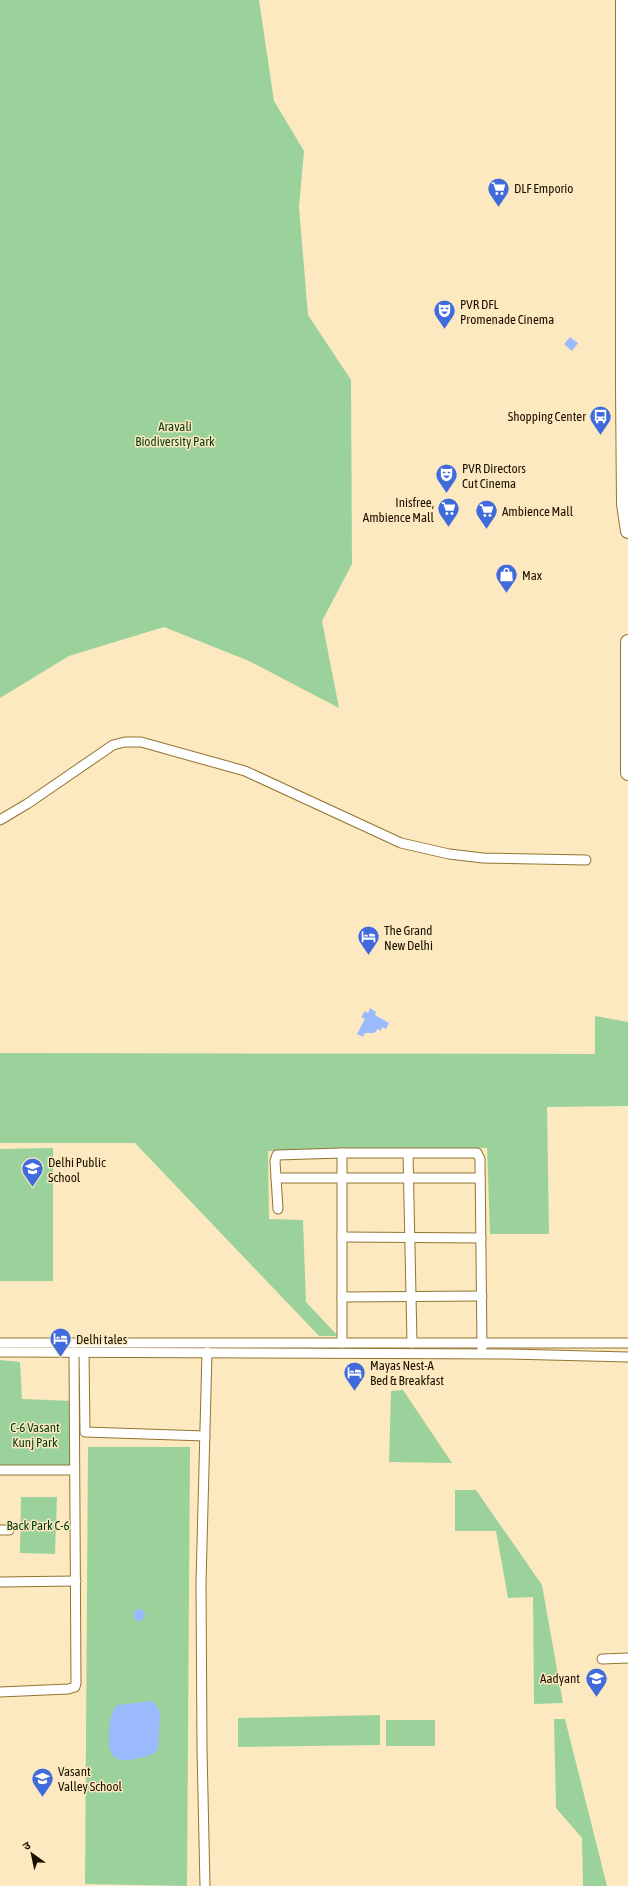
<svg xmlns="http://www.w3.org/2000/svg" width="628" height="1886" font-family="'Asap Condensed','Noto Sans Devanagari',sans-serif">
	<rect width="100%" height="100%" fill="#fce9c0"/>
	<g fill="#9bd29c">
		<polygon points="0,0 259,0 274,101 304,151 299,207 308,315 351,380 352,564 322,621 339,708 249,661 164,627 69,656 0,698"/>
		<polygon points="595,1016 628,1022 628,1106 547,1107 549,1234 490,1234 487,1148 268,1151 269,1219 303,1220 306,1302 338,1336 319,1336 135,1143 0,1143 0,1053 595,1054"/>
		<polygon points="53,1148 53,1281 0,1281 0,1149"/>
		<polygon points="0,1360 20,1362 22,1399 74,1401 73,1467 0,1470"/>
		<polygon points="403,1390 452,1463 389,1462 391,1391"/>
		<polygon points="88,1447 190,1447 187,1886 85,1884"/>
		<polygon points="455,1490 476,1490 542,1585 563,1703 534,1704 533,1597 508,1598 496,1531 455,1531"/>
		<polygon points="21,1497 57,1497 55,1554 20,1553"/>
		<polygon points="380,1715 380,1745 238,1747 238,1718"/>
		<polygon points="554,1719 565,1719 607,1886 583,1886 582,1838 556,1808"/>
		<rect x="386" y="1720" width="49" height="26"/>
	</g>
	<g fill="#9bbafe">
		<polygon points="570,337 578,343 572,351 564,344"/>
		<polygon points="370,1008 376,1012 375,1015 389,1023 386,1029 382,1027 381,1031 378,1029 374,1033 365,1033 363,1037 357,1034 365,1019 361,1017 365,1011 368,1013"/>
		<circle cx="139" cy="1615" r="6"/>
		<path d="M 153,1701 L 160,1712 L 158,1750 C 151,1756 144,1757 135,1759 C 111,1764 108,1752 109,1731 C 110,1720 111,1714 117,1705 Z"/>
	</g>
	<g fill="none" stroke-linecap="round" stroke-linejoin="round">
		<defs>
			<g id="minor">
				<polyline points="0,820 27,804 113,745 125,742 141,742 245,771 401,843 449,854 483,858 586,860"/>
				<polyline points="408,1153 412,1343"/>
				<polyline points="276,1178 480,1178"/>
				<polyline points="278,1209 275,1161 277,1155 342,1153 477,1153 480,1159 482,1349"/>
				<polyline points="342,1237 481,1238"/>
				<polyline points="342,1297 482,1296"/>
				<polyline points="0,1343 628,1343"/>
				<polyline points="342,1343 342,1153"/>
				<polyline points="0,1352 509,1354 628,1357"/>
				<polyline points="84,1352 85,1432 205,1436"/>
				<polyline points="0,1470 74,1470"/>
				<polyline points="0,1530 9,1530"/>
				<polyline points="0,1582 76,1581"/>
				<polyline points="602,1659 628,1658"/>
				<polyline points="0,1692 68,1689 75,1687 76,1683 74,1352"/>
				<polyline points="205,1886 202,1749 201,1583 207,1352"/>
			</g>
			<g id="primary">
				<polyline points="623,0 623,386 624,504 628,531"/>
				<polyline points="628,642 628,773"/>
			</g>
		</defs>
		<use href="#minor" stroke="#937430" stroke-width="11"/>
		<use href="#primary" stroke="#937430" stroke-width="16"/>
		<use href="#minor" stroke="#fff" stroke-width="9"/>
		<use href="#primary" stroke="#fff" stroke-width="14"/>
	</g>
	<defs>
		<symbol id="supermarket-pin" viewBox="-11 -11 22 30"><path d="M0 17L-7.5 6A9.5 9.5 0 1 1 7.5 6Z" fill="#406bdc" stroke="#fce9c0"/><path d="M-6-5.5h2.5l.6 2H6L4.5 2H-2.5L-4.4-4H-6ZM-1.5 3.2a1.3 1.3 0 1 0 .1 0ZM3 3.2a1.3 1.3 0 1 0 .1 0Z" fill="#fff"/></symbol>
		<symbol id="theatre-pin" viewBox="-11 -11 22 30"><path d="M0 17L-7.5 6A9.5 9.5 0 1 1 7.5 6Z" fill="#406bdc" stroke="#fce9c0"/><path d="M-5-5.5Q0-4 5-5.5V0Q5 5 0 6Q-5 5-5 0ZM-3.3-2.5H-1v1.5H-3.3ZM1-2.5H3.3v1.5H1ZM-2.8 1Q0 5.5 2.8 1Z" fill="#fff"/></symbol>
		<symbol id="bus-pin" viewBox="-11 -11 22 30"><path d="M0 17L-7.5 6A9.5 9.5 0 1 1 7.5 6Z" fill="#406bdc" stroke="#fce9c0"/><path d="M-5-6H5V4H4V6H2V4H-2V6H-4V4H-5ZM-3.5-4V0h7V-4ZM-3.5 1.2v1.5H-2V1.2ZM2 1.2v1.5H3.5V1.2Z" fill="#fff"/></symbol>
		<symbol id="shop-pin" viewBox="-11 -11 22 30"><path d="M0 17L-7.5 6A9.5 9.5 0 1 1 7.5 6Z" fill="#406bdc" stroke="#fce9c0"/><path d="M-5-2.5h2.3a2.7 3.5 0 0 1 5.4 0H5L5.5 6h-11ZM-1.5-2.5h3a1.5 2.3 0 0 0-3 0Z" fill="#fff"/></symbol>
		<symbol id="hotel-pin" viewBox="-11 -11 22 30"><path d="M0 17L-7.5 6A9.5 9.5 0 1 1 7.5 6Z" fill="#406bdc" stroke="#fce9c0"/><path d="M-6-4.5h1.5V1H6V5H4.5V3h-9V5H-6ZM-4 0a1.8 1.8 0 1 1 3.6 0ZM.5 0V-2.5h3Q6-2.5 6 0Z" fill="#fff"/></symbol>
		<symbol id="school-pin" viewBox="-11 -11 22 30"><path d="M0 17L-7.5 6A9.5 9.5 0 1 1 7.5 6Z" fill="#406bdc" stroke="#fce9c0"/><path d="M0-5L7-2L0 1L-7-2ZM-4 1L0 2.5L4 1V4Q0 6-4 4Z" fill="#fff"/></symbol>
	</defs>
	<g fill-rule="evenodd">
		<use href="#supermarket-pin" x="486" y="176" width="25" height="34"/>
		<use href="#theatre-pin" x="432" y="298" width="25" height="34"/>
		<use href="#bus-pin" x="588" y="404" width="25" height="34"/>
		<use href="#theatre-pin" x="434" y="462" width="25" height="34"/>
		<use href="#supermarket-pin" x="436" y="496" width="25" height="34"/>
		<use href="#supermarket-pin" x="474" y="498" width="25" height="34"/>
		<use href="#shop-pin" x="494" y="562" width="25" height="34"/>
		<use href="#hotel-pin" x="356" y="924" width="25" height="34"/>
		<use href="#school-pin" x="20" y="1156" width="25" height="34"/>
		<use href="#hotel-pin" x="48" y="1326" width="25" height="34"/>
		<use href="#hotel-pin" x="342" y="1360" width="25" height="34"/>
		<use href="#school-pin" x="584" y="1666" width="25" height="34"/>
		<use href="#school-pin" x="30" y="1766" width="25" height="34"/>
	</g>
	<g text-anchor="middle" stroke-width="3" stroke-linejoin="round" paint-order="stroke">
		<g font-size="13" fill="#1c1100" stroke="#fce9c0" text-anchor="start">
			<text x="514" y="193">DLF Emporio</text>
			<text x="460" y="309">PVR DFL<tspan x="460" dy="15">Promenade Cinema</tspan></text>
			<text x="586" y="421" text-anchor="end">Shopping Center</text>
			<text x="462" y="473">PVR Directors<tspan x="462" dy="15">Cut Cinema</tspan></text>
			<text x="434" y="507" text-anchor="end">Inisfree,<tspan x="434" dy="15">Ambience Mall</tspan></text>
			<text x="502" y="516">Ambience Mall</text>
			<text x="522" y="580">Max</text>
			<text x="384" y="935">The Grand<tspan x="384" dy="15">New Delhi</tspan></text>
			<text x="48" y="1167">Delhi Public<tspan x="48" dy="15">School</tspan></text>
			<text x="76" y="1344">Delhi tales</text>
			<text x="370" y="1370">Mayas Nest-A<tspan x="370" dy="15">Bed &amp; Breakfast</tspan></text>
			<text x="580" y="1683" text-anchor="end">Aadyant</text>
			<text x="58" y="1776">Vasant<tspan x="58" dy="15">Valley School</tspan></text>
		</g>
		<g font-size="13" fill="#033d0d" stroke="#fce9c0">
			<text x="175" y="431">Aravali<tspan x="175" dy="15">Biodiversity Park</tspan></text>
			<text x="35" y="1432">C-6 Vasant<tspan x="35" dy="15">Kunj Park</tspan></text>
			<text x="38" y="1530">Back Park C-6</text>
		</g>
	</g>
	<g transform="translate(32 1854) rotate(327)" stroke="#fce9c0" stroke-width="3" paint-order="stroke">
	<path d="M0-3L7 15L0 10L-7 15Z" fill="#1c1100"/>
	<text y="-6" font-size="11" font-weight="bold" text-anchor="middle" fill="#1c1100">उ</text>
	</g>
</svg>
